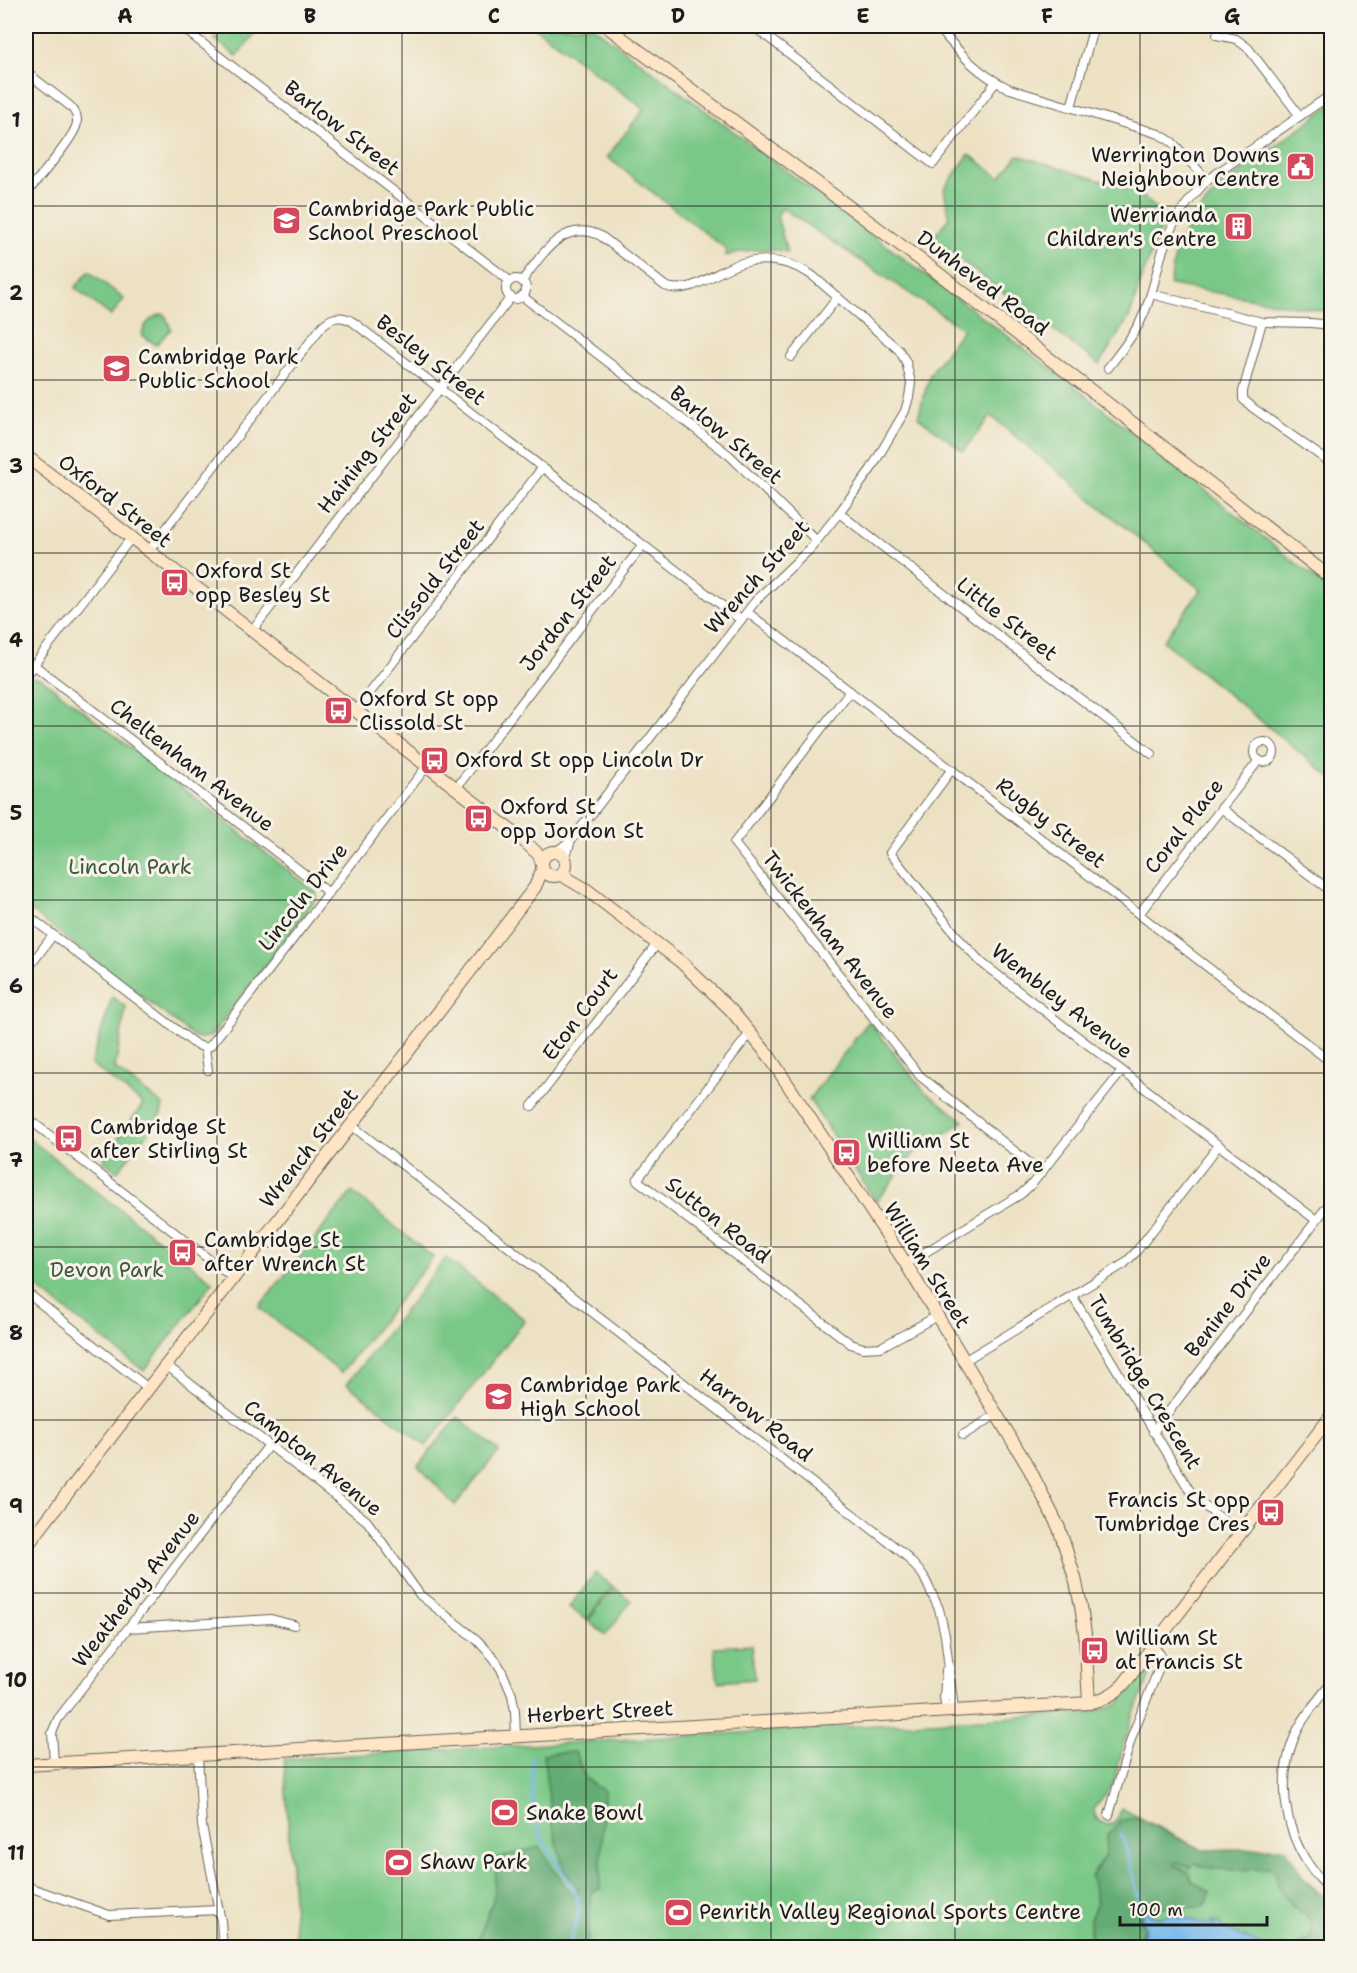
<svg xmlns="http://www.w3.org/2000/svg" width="1357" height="1973" font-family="'Shantell Sans',sans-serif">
	<rect width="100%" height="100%" fill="#f7f3e8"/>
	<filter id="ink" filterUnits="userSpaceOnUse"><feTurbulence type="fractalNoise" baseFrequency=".0167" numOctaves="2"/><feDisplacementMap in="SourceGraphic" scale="12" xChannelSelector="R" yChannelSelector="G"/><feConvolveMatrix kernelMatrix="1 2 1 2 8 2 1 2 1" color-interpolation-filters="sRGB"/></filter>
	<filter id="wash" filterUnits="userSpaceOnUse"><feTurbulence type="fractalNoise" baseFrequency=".008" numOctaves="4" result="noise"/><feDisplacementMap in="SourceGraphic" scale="24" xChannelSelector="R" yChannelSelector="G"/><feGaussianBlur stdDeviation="1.35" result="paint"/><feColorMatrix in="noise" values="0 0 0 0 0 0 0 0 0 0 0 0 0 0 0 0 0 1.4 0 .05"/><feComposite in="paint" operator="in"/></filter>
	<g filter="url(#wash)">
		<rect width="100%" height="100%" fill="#ede1c3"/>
		<g fill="#7ac887" stroke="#4b7252" stroke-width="1.5">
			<polygon points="225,26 261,26 237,56 214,39"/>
			<path d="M 533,26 L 592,26 L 1069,382 L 1331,591 L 1331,778 L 1163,641 L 1201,590 L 991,416 L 963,451 L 918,417 L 930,374 L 963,329 L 782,208 L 777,216 L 787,252 C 765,247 747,250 725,256 L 726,249 L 607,157 L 644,109 Z"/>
			<polygon points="1331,105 1331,312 1170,285 1176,248 1193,218 1220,187"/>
			<polygon points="969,154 1000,178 1018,155 1138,192 1165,217 1143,275 1130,316 1099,364 932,239 949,218 944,189"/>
			<polygon points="89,271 124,299 111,316 75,288"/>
			<path d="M 163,314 L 166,317 L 171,329 L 156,345 L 142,335 C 144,323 151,317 163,314 Z"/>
			<path d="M 32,677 L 42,679 L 316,892 L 317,895 L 315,901 L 212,1035 C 205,1039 200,1039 193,1036 L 26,907 L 26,684 Z"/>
			<polygon points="112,997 126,1007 115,1069 163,1105 160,1119 117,1172 103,1160 143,1104 91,1064"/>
			<polygon points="869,1021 924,1091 964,1121 915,1152 876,1202 809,1099"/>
			<polygon points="26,1136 213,1282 144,1371 26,1279"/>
			<polygon points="352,1192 433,1257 341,1373 259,1307"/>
			<polygon points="446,1258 525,1320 426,1446 347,1384"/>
			<polygon points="458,1417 499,1451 455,1505 418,1466"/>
			<polygon points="595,1573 612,1586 587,1620 569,1607"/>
			<polygon points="614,1587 631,1601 606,1635 588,1621"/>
			<polygon points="751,1645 755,1679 718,1682 714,1647"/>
			<path d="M 1156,1660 L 1134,1713 L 1124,1743 L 1113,1785 L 1094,1808 C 1094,1818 1098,1821 1107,1825 C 1117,1824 1119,1817 1121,1808 L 1202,1850 L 1286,1848 L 1303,1878 L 1331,1902 L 1331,1947 L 296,1947 L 284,1759 L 1087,1713 L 1118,1704 Z"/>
		</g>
		<g fill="#63ac74" stroke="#406448" stroke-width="1.5">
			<polygon points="575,1752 585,1778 604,1791 600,1889 591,1892 587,1947 475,1947 493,1901 497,1858 539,1847 572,1896 579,1890 564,1870 553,1827 543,1754"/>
			<path d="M 1136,1817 L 1202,1850 L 1286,1848 L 1303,1878 L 1320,1897 L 1325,1908 L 1331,1914 L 1331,1947 L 1297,1947 L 1301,1942 L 1311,1939 L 1311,1920 C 1308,1915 1304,1915 1300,1912 C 1288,1904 1276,1886 1274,1872 L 1270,1868 C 1245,1870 1219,1872 1195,1864 L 1190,1868 L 1176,1862 L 1175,1865 L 1189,1872 L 1191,1880 L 1210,1892 L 1208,1901 L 1202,1907 L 1165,1907 L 1148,1903 L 1139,1917 L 1144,1928 L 1139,1938 L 1124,1938 L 1123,1947 L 1090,1947 L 1090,1919 L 1097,1903 L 1091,1877 L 1105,1855 L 1107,1835 L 1121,1821 Z"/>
		</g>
		<path fill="#75b7ea" stroke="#486a83" stroke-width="1.5" d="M 1146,1910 L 1152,1916 L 1160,1918 L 1170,1914 L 1214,1926 L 1215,1925 L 1212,1921 L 1217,1921 L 1224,1929 L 1266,1947 L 1132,1947 L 1132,1940 L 1140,1939 C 1146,1931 1146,1926 1141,1917 Z"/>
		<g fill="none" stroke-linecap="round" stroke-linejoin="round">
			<g stroke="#75b7ea" stroke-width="3">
				<polyline points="532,1756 532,1798 542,1839 578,1897 579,1913 568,1948"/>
				<polyline points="1121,1834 1127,1851 1140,1902 1145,1915"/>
			</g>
		</g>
	</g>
	<g filter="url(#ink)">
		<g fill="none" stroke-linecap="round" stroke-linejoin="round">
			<defs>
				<g id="street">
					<polyline points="180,26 510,281"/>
					<polyline points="753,26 933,164 996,82"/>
					<path d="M 937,26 C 960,53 977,74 1010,89 L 1159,134 L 1172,142 L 1207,180"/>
					<polyline points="1217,35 1236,39 1248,48 1300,116"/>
					<path d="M 26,72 L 70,106 C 75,111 78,116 77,123 C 75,138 36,181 26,194"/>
					<polyline points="1071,107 1094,26"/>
					<circle cx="516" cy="289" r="10"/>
					<path d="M 522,281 C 542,255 563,218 601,236 L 665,286 C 691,297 717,269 742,263 C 767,257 792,262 813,276 L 899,350 L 906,362 L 911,383 L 909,397 L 905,411 L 871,469 L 839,513 L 811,548 L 757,599 L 573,838 L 561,848 L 553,852"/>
					<polyline points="1151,294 1262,322 1311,323 1332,325"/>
					<polyline points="522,296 729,455 817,541"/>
					<polyline points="1262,322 1243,391 1243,399 1253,408 1332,464"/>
					<polyline points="791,357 838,297"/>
					<path d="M 1108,368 C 1120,352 1133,337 1142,318 C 1154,293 1157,264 1167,238 C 1176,215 1191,198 1207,180 L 1332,94"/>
					<polyline points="839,513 1152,754"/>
					<path d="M 148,552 L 323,325 C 333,316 342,315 353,322 L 741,620"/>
					<polyline points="747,612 1332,1063"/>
					<polyline points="252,631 511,297"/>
					<polyline points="34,665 329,893"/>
					<polyline points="26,675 131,538"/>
					<polyline points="850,691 734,843 920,1076 1042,1173"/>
					<polyline points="356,711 542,468"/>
					<circle cx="1264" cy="752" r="10"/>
					<polyline points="952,769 890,853 961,941 982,963 1316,1220"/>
					<polyline points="456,788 642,546"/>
					<polyline points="1221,808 1332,892"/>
					<polyline points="565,859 570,844"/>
					<polyline points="26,914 195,1044 205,1048 210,1046 427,766"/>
					<polyline points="1139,914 1259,760"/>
					<polyline points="26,971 53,935"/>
					<polyline points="750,1033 637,1180 851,1344 863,1348 881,1347 937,1316"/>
					<polyline points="205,1048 208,1070"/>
					<polyline points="532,1106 657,944"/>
					<polyline points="26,1117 233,1278"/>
					<polyline points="351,1125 904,1554 923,1575 939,1609 945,1635 954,1710"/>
					<polyline points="906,1264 1021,1194 1032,1184 1122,1071"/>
					<polyline points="26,1292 148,1388"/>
					<polyline points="1073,1297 1190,1491 1202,1504 1240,1533"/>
					<polyline points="964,1361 1124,1264 1135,1253 1219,1145"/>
					<polyline points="166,1365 367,1521 420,1595 477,1640 494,1658 501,1669 512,1695 515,1711 516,1736"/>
					<polyline points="1153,1432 1332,1200"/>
					<polyline points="963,1435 996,1415"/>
					<polyline points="129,1628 271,1619 294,1625"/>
					<path d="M 1332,1682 C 1320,1697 1308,1711 1299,1727 C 1271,1783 1286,1850 1332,1891"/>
					<polyline points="946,1711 944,1697 946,1670"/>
					<polyline points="198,1755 202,1826 221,1921 223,1948"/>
					<polyline points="54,1763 52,1733 58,1719 269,1445"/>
					<polyline points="1109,1815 1132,1736 1161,1663 1160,1654 1153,1647"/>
					<polyline points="26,1886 109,1915 219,1910"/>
				</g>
				<g id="secondary">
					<polyline points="606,26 930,267 1102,399 1332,579"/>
					<polyline points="26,456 523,840 539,855 542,864"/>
					<circle cx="554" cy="864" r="12"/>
					<polyline points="560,874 587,890 681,962 731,1010 769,1056 906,1264 1030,1470 1059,1528 1075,1578 1081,1606 1085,1634 1089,1703"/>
					<polyline points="26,1547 535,887 543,868"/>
					<path d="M 26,1765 L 1089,1703 C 1103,1700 1113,1695 1123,1685 L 1332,1415"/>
				</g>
			</defs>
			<use href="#street" stroke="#656156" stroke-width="10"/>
			<use href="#secondary" stroke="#656156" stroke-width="14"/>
			<use href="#street" stroke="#fff" stroke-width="8"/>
			<use href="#secondary" stroke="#fde5c5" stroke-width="12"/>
		</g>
	</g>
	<path fill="none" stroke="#1c1c1c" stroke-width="1.5" stroke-opacity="0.55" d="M 217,26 L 217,1948M 402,26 L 402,1948M 586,26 L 586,1948M 771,26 L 771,1948M 955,26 L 955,1948M 1140,26 L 1140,1948M 26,206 L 1332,206M 26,380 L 1332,380M 26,553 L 1332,553M 26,726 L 1332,726M 26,900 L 1332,900M 26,1073 L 1332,1073M 26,1247 L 1332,1247M 26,1420 L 1332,1420M 26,1593 L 1332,1593M 26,1767 L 1332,1767"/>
	<defs>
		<symbol id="civic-square" viewBox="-11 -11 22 22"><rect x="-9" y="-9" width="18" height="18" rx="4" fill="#d1495b" stroke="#f7f3e8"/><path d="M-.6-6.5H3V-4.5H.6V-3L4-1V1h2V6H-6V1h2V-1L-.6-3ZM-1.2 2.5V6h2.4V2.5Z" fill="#fff"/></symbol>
		<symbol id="school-square" viewBox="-11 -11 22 22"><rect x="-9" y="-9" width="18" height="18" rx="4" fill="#d1495b" stroke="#f7f3e8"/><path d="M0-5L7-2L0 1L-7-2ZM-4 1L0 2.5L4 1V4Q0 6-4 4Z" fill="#fff"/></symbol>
		<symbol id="building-square" viewBox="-11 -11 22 22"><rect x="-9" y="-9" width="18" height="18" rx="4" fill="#d1495b" stroke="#f7f3e8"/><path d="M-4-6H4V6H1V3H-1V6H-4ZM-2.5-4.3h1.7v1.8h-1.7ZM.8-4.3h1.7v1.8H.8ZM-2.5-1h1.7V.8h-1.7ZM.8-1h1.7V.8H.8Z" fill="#fff"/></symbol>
		<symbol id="bus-square" viewBox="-11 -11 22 22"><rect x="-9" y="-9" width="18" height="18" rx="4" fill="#d1495b" stroke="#f7f3e8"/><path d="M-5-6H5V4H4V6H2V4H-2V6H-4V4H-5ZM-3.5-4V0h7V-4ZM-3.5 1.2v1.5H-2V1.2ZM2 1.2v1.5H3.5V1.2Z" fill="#fff"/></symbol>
		<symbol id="stadium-square" viewBox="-11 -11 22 22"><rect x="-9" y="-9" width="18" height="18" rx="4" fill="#d1495b" stroke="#f7f3e8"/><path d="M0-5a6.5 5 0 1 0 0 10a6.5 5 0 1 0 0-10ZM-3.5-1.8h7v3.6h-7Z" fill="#fff"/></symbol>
	</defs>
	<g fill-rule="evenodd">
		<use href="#civic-square" x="1284" y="150" width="33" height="33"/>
		<use href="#school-square" x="270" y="204" width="33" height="33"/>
		<use href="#building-square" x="1222" y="210" width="33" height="33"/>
		<use href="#school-square" x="100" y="352" width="33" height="33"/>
		<use href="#bus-square" x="158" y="566" width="33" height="33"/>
		<use href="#bus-square" x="322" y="694" width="33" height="33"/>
		<use href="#bus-square" x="418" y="744" width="33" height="33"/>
		<use href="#bus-square" x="462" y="802" width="33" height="33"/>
		<use href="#bus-square" x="52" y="1122" width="33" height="33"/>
		<use href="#bus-square" x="830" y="1136" width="33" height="33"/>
		<use href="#bus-square" x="166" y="1236" width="33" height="33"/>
		<use href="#school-square" x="482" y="1380" width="33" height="33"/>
		<use href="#bus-square" x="1254" y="1496" width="33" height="33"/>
		<use href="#bus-square" x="1078" y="1634" width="33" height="33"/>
		<use href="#stadium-square" x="488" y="1796" width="33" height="33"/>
		<use href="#stadium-square" x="382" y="1846" width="33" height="33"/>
		<use href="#stadium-square" x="662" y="1896" width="33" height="33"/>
	</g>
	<g text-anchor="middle" stroke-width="6" stroke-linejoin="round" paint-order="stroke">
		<g font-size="21" fill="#1c1c1c" stroke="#f7f3e8">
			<text transform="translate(342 128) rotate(38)" y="7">Barlow Street</text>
			<text transform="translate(983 283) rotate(37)" y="7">Dunheved Road</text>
			<text transform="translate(431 360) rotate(38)" y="7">Besley Street</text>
			<text transform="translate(726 435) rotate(40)" y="7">Barlow Street</text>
			<text transform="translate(367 453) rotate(-52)" y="7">Haining Street</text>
			<text transform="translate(115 501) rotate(38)" y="7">Oxford Street</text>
			<text transform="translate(757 577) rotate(-48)" y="7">Wrench Street</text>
			<text transform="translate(435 579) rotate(-52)" y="7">Clissold Street</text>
			<text transform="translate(568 613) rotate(-52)" y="7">Jordon Street</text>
			<text transform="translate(1007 619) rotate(38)" y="7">Little Street</text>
			<text transform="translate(192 765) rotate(38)" y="7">Cheltenham Avenue</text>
			<text transform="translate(1051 823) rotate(38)" y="7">Rugby Street</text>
			<text transform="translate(1184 826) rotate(-52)" y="7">Coral Place</text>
			<text transform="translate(303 897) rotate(-52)" y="7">Lincoln Drive</text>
			<text transform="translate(830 935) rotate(52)" y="7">Twickenham Avenue</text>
			<text transform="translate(1062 1001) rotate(38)" y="7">Wembley Avenue</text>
			<text transform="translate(580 1014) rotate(-53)" y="7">Eton Court</text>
			<text transform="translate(309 1148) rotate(-52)" y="7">Wrench Street</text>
			<text transform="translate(718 1220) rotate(38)" y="7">Sutton Road</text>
			<text transform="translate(927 1265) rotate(58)" y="7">William Street</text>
			<text transform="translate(1228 1305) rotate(-52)" y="7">Benine Drive</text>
			<text transform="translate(1145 1382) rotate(59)" y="7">Tumbridge Crescent</text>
			<text transform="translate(756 1415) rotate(38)" y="7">Harrow Road</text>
			<text transform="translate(313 1458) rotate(39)" y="7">Campton Avenue</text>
			<text transform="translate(136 1589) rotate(-52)" y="7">Weatherby Avenue</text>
			<text transform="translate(600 1712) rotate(-3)" y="7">Herbert Street</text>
		</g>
		<g font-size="21" fill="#1c1c1c" stroke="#f7f3e8" text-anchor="start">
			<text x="1280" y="162" text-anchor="end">Werrington Downs<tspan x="1280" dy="24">Neighbour Centre</tspan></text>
			<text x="308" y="216">Cambridge Park Public<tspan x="308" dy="24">School Preschool</tspan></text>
			<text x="1217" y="222" text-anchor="end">Werrianda<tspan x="1217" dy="24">Children's Centre</tspan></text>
			<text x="138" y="364">Cambridge Park<tspan x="138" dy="24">Public School</tspan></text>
			<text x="195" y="578">Oxford St<tspan x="195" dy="24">opp Besley St</tspan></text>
			<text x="359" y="706">Oxford St opp<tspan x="359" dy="24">Clissold St</tspan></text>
			<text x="455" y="767">Oxford St opp Lincoln Dr</text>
			<text x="500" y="814">Oxford St<tspan x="500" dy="24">opp Jordon St</tspan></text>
			<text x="90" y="1134">Cambridge St<tspan x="90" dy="24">after Stirling St</tspan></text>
			<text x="867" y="1148">William St<tspan x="867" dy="24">before Neeta Ave</tspan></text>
			<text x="204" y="1247">Cambridge St<tspan x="204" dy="24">after Wrench St</tspan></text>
			<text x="520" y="1392">Cambridge Park<tspan x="520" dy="24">High School</tspan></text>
			<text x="1250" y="1507" text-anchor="end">Francis St opp<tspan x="1250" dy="24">Tumbridge Cres</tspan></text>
			<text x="1115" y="1645">William St<tspan x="1115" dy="24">at Francis St</tspan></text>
			<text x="526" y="1820">Snake Bowl</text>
			<text x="420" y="1869">Shaw Park</text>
			<text x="699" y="1919">Penrith Valley Regional Sports Centre</text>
		</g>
		<g font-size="21" fill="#3d5841" stroke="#f7f3e8">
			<text x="130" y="874">Lincoln Park</text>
			<text x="107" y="1277">Devon Park</text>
		</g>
	</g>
	<rect width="1357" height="1973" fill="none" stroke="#f7f3e8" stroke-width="66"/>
	<path d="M1120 1916v9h147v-9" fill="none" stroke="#1c1c1c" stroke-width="3"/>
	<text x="1129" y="1916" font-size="18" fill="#1c1c1c" stroke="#f7f3e8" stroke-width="4.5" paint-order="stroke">100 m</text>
	<rect x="33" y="33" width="1291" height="1907" fill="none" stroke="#1c1c1c" stroke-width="2"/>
	<g font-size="20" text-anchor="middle" font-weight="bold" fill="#1c1c1c">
		<text x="125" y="23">A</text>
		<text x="310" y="23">B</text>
		<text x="494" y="23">C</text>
		<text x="678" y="23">D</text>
		<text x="863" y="23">E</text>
		<text x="1047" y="23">F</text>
		<text x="1232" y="23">G</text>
		<text x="16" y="127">1</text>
		<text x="16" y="300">2</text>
		<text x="16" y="473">3</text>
		<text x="16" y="647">4</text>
		<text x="16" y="820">5</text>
		<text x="16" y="993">6</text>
		<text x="16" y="1167">7</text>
		<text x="16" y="1340">8</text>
		<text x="16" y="1513">9</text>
		<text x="16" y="1687">10</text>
		<text x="16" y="1860">11</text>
	</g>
</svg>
